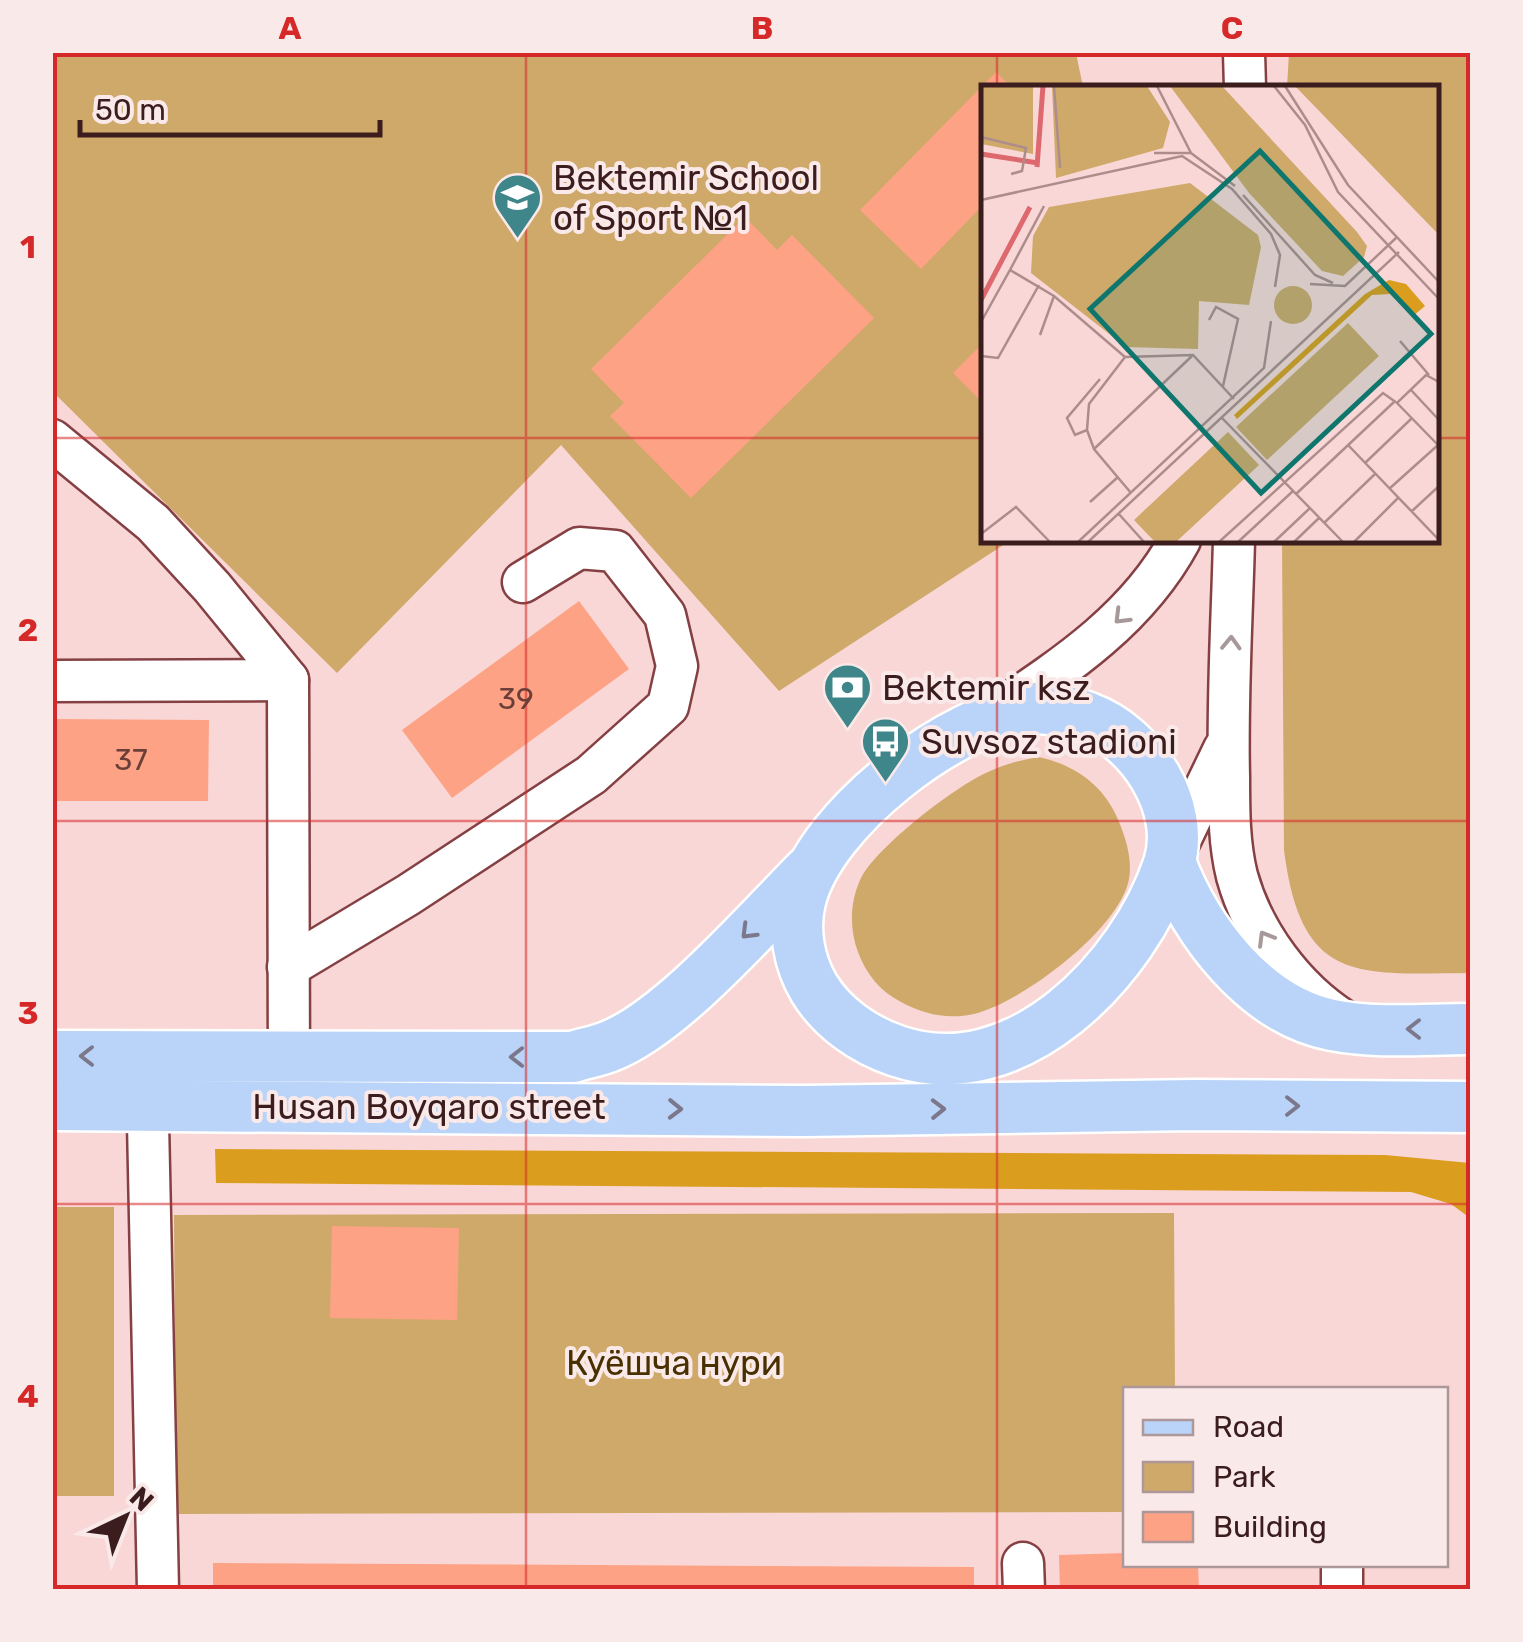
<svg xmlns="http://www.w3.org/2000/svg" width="1523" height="1642" font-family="Rubik,sans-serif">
	<rect width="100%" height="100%" fill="#f9d7d6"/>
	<g fill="#cfa96a">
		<polygon points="52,53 1076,53 1083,87 983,88 983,540 1011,540 779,691 561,445 337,673 53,392"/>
		<path d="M 1289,53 L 1470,53 L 1470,973 C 1356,974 1301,984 1284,850 L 1282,540 L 1436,540 L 1436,88 L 1287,87 Z"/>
		<path d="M 1039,757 C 1071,764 1100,782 1115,813 C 1124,832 1133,857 1129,879 C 1120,929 1021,1003 974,1014 C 947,1020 924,1014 901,1002 C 880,991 866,974 858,952 C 849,928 850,901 861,878 C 878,846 954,787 988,772 C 1005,764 1021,760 1039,757 Z"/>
		<rect x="53" y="1207" width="61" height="289"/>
		<polygon points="1174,1213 1175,1389 1126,1390 1125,1512 176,1514 174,1215"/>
	</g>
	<polygon fill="#db9d1e" points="215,1149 1385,1155 1470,1163 1470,1218 1451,1204 1411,1192 216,1183"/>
	<g fill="#fda284">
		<polygon points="996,72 1012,88 983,88 983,205 921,269 860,210"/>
		<polygon points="745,217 777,250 792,235 874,318 691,498 610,416 624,403 591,369"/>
		<polygon points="983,343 983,403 953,373"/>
		<polygon points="579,601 629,669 452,798 402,730"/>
		<polygon points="52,719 209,720 208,801 52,801"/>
		<polygon points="332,1226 459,1228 457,1320 330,1318"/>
		<polygon points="1126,1553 1126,1564 1198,1564 1199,1590 1060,1590 1059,1555"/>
		<polygon points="213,1563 974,1567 974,1590 213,1590"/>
	</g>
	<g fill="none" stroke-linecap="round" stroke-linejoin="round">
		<defs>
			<g id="minor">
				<polyline points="1244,52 1245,88"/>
				<polyline points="52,440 153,523 212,587 288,680 289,1084"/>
				<path d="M 1234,540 C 1232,619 1227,698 1229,777 C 1229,811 1229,844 1237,876 C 1253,934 1294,989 1344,1021"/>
				<polyline points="52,681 288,680"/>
				<path d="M 995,713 C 1067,665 1138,618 1180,540"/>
				<polyline points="1171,859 1224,749"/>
				<polyline points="288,967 408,895 591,775 668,706 677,666 665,615 615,551 579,548 523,582"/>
				<polyline points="147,1076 158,1590"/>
				<polyline points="1023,1563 1024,1590"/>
				<polyline points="1342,1564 1342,1590"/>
			</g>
			<g id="major">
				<path d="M 1036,708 C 1054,709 1072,711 1088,718 C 1141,737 1187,807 1169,864 C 1134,969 1017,1092 897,1051 C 864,1040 832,1018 814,988 C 799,963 793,930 800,901 C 819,819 955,715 1036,708 Z"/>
				<path d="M 1170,862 C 1196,931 1255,1010 1332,1025 C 1377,1034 1425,1029 1470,1029"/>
				<path d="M 52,1056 L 573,1057 C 585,1053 599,1051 610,1046 C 672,1022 760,920 809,871"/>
				<polyline points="52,1105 805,1111 1194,1105 1470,1107"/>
			</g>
		</defs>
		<use href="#minor" stroke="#854043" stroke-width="45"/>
		<use href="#major" stroke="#fff" stroke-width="55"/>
		<use href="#minor" stroke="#fff" stroke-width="40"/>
		<use href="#major" stroke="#bad3f8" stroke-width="50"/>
	</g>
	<defs><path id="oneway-chevron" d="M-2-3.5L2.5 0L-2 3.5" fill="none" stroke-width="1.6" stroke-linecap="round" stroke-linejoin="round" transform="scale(2.5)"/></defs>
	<g stroke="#a7999a">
		<use href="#oneway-chevron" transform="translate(1121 617) rotate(135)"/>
		<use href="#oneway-chevron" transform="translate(1231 643) rotate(-88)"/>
		<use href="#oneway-chevron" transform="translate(1265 938) rotate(-121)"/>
	</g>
	<g stroke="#7b788b">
		<use href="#oneway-chevron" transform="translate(748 932) rotate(135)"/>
		<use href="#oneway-chevron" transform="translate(1414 1029) rotate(180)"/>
		<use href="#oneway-chevron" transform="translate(87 1056) rotate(-180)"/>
		<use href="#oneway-chevron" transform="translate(517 1057) rotate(180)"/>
		<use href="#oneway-chevron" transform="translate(1292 1106)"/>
		<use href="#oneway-chevron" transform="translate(675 1109) rotate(1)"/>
		<use href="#oneway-chevron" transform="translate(938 1109) rotate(-1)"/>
	</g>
	<path fill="none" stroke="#d62828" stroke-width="2.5" stroke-opacity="0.55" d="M 526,52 L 526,1590M 997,52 L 997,88M 52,438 L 983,438M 1436,438 L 1470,438M 997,540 L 997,1590M 52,821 L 1470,821M 52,1204 L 1470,1204"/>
	<defs>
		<symbol id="school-pin" viewBox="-11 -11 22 30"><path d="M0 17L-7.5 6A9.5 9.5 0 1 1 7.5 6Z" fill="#3e8689" stroke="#fae9e9"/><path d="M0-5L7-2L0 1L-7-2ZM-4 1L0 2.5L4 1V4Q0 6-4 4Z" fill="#fff"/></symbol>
		<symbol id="bank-pin" viewBox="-11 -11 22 30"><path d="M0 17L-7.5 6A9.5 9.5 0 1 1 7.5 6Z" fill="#3e8689" stroke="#fae9e9"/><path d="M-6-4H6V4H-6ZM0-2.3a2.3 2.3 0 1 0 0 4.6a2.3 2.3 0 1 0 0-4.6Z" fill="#fff"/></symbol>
		<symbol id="bus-pin" viewBox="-11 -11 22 30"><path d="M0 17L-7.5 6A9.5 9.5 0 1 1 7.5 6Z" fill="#3e8689" stroke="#fae9e9"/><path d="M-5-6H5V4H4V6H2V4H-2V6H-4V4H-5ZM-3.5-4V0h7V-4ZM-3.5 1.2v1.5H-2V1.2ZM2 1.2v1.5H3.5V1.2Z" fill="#fff"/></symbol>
	</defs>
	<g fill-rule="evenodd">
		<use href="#school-pin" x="490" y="170" width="55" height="75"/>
		<use href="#bank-pin" x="820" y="660" width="55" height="75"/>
		<use href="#bus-pin" x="858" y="714" width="55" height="75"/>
	</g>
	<g text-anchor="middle" stroke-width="8" stroke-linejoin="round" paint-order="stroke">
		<g font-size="30" fill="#6c3e38">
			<text x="516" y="709">39</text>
			<text x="131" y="770">37</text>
		</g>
		<g font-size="35" fill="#3c1d1e" stroke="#fae9e9" text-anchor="start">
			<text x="553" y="190">Bektemir School<tspan x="553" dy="40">of Sport №1</tspan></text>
			<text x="882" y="700">Bektemir ksz</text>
			<text x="921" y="754">Suvsoz stadioni</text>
		</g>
		<g font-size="35" fill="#3c1d1e" stroke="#fae9e9">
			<text x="429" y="1119">Husan Boyqaro street</text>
		</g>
		<g font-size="35" fill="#493000" stroke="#fae9e9">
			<text x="674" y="1375">Куёшча нури</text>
		</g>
	</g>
	<g transform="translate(981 85)">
		<rect width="458" height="458" fill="#f9d7d6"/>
		<path d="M 0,1 L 52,1 L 52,69 L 0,59 ZM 71,1 L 166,1 L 189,37 L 182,63 L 75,93 ZM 189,1 L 241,1 L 376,147 L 386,161 L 383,172 L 362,191 L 341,186 L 268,108 ZM 314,1 L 457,1 L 457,149 ZM 209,98 L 277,150 L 280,162 L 268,220 L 218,216 L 217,264 L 145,262 L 50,188 L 52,151 L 68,122 ZM293 220a19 19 0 1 1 38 0a19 19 0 1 1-38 0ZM 367,238 L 398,271 L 286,375 L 255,342 ZM 247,347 L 278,380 L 195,457 L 174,457 L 153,435 Z" fill="#cfa96a"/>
		<path d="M 408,195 L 425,199 L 444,221 L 432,231 L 409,209 L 391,210 L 256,334 L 253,330 L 384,209 Z" fill="#db9d1e"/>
		<path fill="none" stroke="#dd686e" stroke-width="5" d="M 0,69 L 57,78M 56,82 L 62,1M 0,215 L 49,122"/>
		<path fill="none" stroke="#ad8d8c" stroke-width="2.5" d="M 73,1 L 79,83M 176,1 L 210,68M 293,1 L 324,40 L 357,107 L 458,214M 304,1 L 367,100 L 458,197M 0,52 L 45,63 L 41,86 L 30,89M 173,68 L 210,68 L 254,101M 262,110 L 334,190 L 352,198M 0,115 L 201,71 L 251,104 L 290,149 L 299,170 L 294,202M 29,185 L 63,121M 329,199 L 364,201 L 415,153M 228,235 L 235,222 L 257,234 L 242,301M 0,237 L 29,185 L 73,211 L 144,272M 59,250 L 73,211M 419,256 L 448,290M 0,271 L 17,273 L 58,200M 430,305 L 458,335M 416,318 L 457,360M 240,332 L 362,457M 106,345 L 94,350 L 86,333 L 119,294M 368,361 L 458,455M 113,364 L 211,271M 384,378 L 430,334M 408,404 L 457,360M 150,408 L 113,364 L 106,345 L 108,319 L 144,272 L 212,270 L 253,314M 315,409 L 413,317M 109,417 L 137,392M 430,427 L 458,401M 137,428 L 163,457M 343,438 L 394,389M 0,449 L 35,422 L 69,457M 97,457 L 283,283 L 290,236M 107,457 L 418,167M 238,457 L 402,308 L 416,318 L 445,290 L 458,297M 257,457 L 312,406M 293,457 L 329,423M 313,457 L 338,433M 373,457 L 417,413"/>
		<path fill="#0f766e" fill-opacity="0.15" stroke="#0f766e" stroke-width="5" d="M 279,66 L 450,249 L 280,408 L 109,224 Z"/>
		<rect width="458" height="458" fill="none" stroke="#3c1d1e" stroke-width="5"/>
	</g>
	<rect width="1523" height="1642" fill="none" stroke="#fae9e9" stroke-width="110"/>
	<rect x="1123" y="1387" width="325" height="180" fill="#fae9e9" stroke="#ae9798" stroke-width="2.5"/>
	<rect x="1143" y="1420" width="50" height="15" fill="#bad3f8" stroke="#ae9798" stroke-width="2.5"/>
	<text x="1213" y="1437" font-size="30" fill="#3c1d1e">Road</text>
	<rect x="1143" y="1462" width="50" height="30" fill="#cfa96a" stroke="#ae9798" stroke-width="2.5"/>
	<text x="1213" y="1487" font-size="30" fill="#3c1d1e">Park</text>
	<rect x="1143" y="1512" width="50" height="30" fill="#fda284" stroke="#ae9798" stroke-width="2.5"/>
	<text x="1213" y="1537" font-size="30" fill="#3c1d1e">Building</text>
	<g transform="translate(125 1517) rotate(43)" stroke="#fae9e9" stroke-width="8" paint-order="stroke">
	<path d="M0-8L18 38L0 25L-18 38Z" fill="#3c1d1e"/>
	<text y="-15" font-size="28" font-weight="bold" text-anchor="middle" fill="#3c1d1e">N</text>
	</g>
	<path d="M80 120v15h300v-15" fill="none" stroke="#3c1d1e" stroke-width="5"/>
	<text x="95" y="120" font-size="30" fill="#3c1d1e" stroke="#fae9e9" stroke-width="8" paint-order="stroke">50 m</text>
	<rect x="55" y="55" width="1413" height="1532" fill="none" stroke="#d62828" stroke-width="4"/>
	<g font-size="32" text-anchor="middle" font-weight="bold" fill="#d62828">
		<text x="290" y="39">A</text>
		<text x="762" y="39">B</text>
		<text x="1232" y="39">C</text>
		<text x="28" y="258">1</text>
		<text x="28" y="641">2</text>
		<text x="28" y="1024">3</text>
		<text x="28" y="1407">4</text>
	</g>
</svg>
